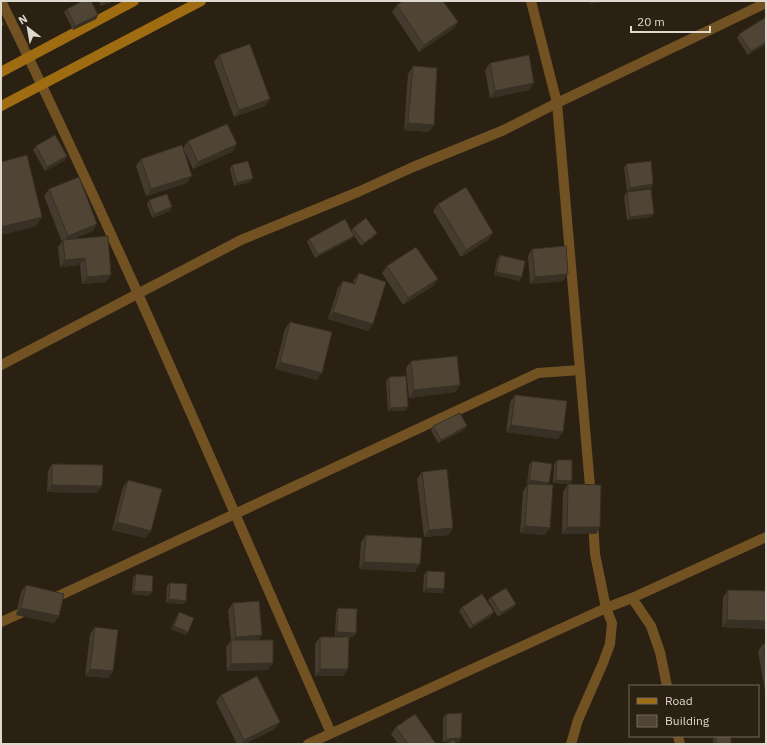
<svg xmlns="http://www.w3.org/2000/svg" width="767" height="745" font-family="'IBM Plex Sans',sans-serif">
	<rect width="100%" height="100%" fill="#2b2113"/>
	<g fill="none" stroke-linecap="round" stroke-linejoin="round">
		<g stroke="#725223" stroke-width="10">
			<path d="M 1,1 C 119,241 223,488 331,733"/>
			<polyline points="1,365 241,240 358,192 413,167 504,130 557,103 531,1"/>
			<polyline points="591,498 557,103 766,3"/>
			<polyline points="632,598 651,626 660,652 667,686"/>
			<polyline points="52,599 538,373 580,370"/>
			<polyline points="1,622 30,609"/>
			<polyline points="678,736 680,744"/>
			<polyline points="308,744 606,608 632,598 766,537"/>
			<polyline points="571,744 578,720 603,663 610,644 612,623 606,608 595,554 593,522"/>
		</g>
		<g stroke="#9f6c12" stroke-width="10">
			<polyline points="1,72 134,1"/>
			<polyline points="1,106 201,1"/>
		</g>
	</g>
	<g fill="#453a2e">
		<polygon points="99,1 114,1 101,6"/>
		<polygon points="397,5 458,22 453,29 419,52 392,12"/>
		<polygon points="67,9 98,15 96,19 73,30 64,12"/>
		<polygon points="739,34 766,44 748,55 737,38"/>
		<polygon points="219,55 270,99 265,106 234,117 214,62"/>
		<polygon points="490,63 529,90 490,98 485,70"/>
		<polygon points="413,66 429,132 404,130 408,74"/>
		<polygon points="188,141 237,144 232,152 193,169 183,148"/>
		<polygon points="36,146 67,156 65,160 45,171 33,150"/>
		<polygon points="141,159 187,183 146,196 136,166"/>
		<polygon points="626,164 651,188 627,191 624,168"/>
		<polygon points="232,165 253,178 250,182 234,186 230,169"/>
		<polygon points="49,189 93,231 70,240 106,282 82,284 80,265 60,267 58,247 62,242 44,196"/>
		<polygon points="627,192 654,214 651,217 627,220 624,196"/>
		<polygon points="149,200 170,211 152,218 147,204"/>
		<polygon points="438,204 488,240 461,257 433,211"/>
		<polygon points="353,228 377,233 374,237 361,246 354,236 351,239 315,258 307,242 309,239 351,231"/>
		<polygon points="532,249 563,281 530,284 528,256"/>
		<polygon points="500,255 522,277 519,281 494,275 497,259"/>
		<polygon points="387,266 438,279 433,286 403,305 382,273"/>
		<polygon points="359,273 368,331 328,319 338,288 343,281 353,283 354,280"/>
		<polygon points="290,322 317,380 275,369 285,329"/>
		<polygon points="411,361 460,385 455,392 409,398 406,368"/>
		<polygon points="389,377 405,411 388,411 386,381"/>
		<polygon points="515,395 558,439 506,432 510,402"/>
		<polygon points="433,426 464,430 438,443 431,430"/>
		<polygon points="557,460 572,481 569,484 553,483 554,464"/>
		<polygon points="532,461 548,485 545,535 520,533 523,491 528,484 527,484 529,465"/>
		<polygon points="52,464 97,493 47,492 48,471"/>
		<polygon points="422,472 453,528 448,535 424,537 417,479"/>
		<polygon points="128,480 146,538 112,530 123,487"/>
		<polygon points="568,484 600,527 596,534 562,534 563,492"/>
		<polygon points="366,535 415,572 359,569 361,542"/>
		<polygon points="427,571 444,589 442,593 423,592 424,575"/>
		<polygon points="136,574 152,592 149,596 132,594 133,578"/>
		<polygon points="170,583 186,601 183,604 166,603 167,586"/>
		<polygon points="26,585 59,616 54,623 16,615 21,592"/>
		<polygon points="728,590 766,591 766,629 722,627 723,597"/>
		<polygon points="491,597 513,608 498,617 488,600"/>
		<polygon points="233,603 258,640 268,670 227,671 226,647 231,641 228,610"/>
		<polygon points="462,607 491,616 470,629 459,611"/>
		<polygon points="338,608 356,633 353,637 335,636 336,612"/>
		<polygon points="179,612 188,632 186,635 171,629 177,616"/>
		<polygon points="95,627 113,671 108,678 85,676 90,634"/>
		<polygon points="320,637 343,676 315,676 315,644"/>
		<polygon points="763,644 766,644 766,697 758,651"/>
		<polygon points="221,695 275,729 244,744 237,744 216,702"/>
		<polygon points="446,714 461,738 459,742 443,742 443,718"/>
		<polygon points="396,727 436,744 398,744 391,734"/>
		<polygon points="716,736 731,744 713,744 713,740"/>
	</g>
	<g fill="#383025">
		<polygon points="105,1 114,1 101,6"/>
		<polygon points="591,1 609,1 589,4"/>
		<polygon points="98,15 96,19 73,30 75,26"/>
		<polygon points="458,22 453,29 419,52 424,45"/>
		<polygon points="766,42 766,44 748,55 751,51"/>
		<polygon points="534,83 529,90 490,98 495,91"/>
		<polygon points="270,99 265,106 234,117 239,110"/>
		<polygon points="408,123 434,125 429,132 404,130"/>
		<polygon points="237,144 232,152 193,169 198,162"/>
		<polygon points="67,156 65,160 45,171 47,167"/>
		<polygon points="192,176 187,183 146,196 151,189"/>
		<polygon points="253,178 250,182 234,186 237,183"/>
		<polygon points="653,184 651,188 627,191 630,188"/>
		<polygon points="172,207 170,211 152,218 154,214"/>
		<polygon points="654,214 651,217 627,220 630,217"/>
		<polygon points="42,217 35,227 1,235 1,227"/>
		<polygon points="97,224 93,231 63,243 68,236"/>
		<polygon points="377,233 374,237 361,246 364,243"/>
		<polygon points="493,233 488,240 461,257 466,250"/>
		<polygon points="354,236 351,239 315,258 318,255"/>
		<polygon points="85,258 80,265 60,267 65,260"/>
		<polygon points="496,272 522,277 519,281 494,275"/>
		<polygon points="568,274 563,281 530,284 535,277"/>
		<polygon points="111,275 106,282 82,284 87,277"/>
		<polygon points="438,279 433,286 403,305 408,298"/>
		<polygon points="333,312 373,324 368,331 328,319"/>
		<polygon points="280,362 322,373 317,380 275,369"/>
		<polygon points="460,385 455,392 409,398 414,390"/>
		<polygon points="408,407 405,411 388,411 390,408"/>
		<polygon points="511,425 563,432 558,439 506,432"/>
		<polygon points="467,426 464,430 438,443 441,440"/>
		<polygon points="529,480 549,483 547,486 527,484"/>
		<polygon points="556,480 572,481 569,484 553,483"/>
		<polygon points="52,485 102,486 97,493 47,492"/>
		<polygon points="117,522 151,531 146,538 112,530"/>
		<polygon points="525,526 550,528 545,535 520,533"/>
		<polygon points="567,527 600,527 596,534 562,534"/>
		<polygon points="453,528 448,535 424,537 429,530"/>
		<polygon points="364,562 420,564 415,572 359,569"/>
		<polygon points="426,588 444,589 442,593 423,592"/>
		<polygon points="134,591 152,592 149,596 132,594"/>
		<polygon points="169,599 186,601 183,604 166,603"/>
		<polygon points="516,604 513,608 498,617 501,613"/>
		<polygon points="21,608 59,616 54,623 16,615"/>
		<polygon points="494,612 491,616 470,629 473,625"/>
		<polygon points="727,620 766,621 766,629 722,627"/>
		<polygon points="174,626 188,632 186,635 171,629"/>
		<polygon points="337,632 356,633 353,637 335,636"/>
		<polygon points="262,635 257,642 231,644 236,637"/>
		<polygon points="273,663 268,670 227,671 231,664"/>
		<polygon points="90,669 113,671 108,678 85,676"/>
		<polygon points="320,669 348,669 343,676 315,676"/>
		<polygon points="280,722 275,729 244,744 241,744 244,740"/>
		<polygon points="461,738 459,742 443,742 446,739"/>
	</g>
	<g fill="#504435" stroke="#383025">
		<polygon points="83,1 91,1 98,15 75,26 67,9"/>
		<polygon points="403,1 443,1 458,22 424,45 397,5"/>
		<polygon points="766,17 766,42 751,51 739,34"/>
		<polygon points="1,18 4,25 1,26"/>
		<polygon points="250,44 270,99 239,110 219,55"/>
		<polygon points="529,55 534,83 495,91 490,63"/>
		<polygon points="413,66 437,68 434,125 408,123"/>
		<polygon points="227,124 237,144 198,162 188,141"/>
		<polygon points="55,135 67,156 47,167 36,146"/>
		<polygon points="182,145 192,176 151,189 141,159"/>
		<polygon points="27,155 42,217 1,227 1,162"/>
		<polygon points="248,161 253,178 237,183 232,165"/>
		<polygon points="651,161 653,184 630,188 626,164"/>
		<polygon points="79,177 97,224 68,236 49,189"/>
		<polygon points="466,187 493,233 466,250 438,204"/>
		<polygon points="651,189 654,214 630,217 627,192"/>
		<polygon points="167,194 172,207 154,214 149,200"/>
		<polygon points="366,218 377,233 364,243 353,228"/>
		<polygon points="345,219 354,236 318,255 309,239"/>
		<polygon points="108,236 111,275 87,277 85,258 65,260 63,240"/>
		<polygon points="566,246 568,274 535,277 532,249"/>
		<polygon points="416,247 438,279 408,298 387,266"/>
		<polygon points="500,255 525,261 522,277 496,272"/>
		<polygon points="359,273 386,282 373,324 333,312 343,281 355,284"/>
		<polygon points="290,322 332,332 322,373 280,362"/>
		<polygon points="457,356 460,385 414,390 411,361"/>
		<polygon points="406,376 408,407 390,408 389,377"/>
		<polygon points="515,395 567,401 563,432 511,425"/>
		<polygon points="460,413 467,426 441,440 433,426"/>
		<polygon points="557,460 572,460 572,481 556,480"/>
		<polygon points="532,461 552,464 549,483 529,480"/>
		<polygon points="52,464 103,465 102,486 52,485"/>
		<polygon points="447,469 453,528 429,530 422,472"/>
		<polygon points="128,480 162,489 151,531 117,522"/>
		<polygon points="528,484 553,485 550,528 525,526"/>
		<polygon points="568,484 601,485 600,527 567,527"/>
		<polygon points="366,535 422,538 420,564 364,562"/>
		<polygon points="427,571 445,572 444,589 426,588"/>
		<polygon points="136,574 153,576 152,592 134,591"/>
		<polygon points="170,583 187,584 186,601 169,599"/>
		<polygon points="26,585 64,594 59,616 21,608"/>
		<polygon points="506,588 516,604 501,613 491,597"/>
		<polygon points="728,590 766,591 766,621 727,620"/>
		<polygon points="482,594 494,612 473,625 462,607"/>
		<polygon points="259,601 262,635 236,637 233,603"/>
		<polygon points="338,608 357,609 356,633 337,632"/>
		<polygon points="179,612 194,618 188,632 174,626"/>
		<polygon points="95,627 118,630 113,671 90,669"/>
		<polygon points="320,637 349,637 348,669 320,669"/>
		<polygon points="231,640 273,640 273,663 231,664"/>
		<polygon points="763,644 766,644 766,660"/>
		<polygon points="257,676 280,722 244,740 221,695"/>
		<polygon points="462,713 461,738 446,739 446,714"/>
		<polygon points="415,714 436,744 408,744 396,727"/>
		<rect x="716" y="736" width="15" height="8"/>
		<polygon points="454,740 456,744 446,744"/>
	</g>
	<rect width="767" height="745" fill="none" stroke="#dfd8cf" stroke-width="4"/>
	<rect x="629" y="685" width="130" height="52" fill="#2b2113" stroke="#736a5e"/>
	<rect x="637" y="698" width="20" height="6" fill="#9f6c12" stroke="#736a5e"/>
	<text x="665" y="705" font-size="12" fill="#dfd8cf">Road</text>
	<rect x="637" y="715" width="20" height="12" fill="#504435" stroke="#736a5e"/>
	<text x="665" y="725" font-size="12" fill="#dfd8cf">Building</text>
	<g transform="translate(28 28) rotate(329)" stroke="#2b2113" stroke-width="3" paint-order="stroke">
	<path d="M0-3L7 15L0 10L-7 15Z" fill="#dfd8cf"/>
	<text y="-6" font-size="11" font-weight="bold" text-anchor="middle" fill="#dfd8cf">N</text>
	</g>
	<path d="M631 26v6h79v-6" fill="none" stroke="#dfd8cf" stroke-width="2"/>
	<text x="637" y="26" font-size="12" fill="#dfd8cf" stroke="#2b2113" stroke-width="3" paint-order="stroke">20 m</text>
</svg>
